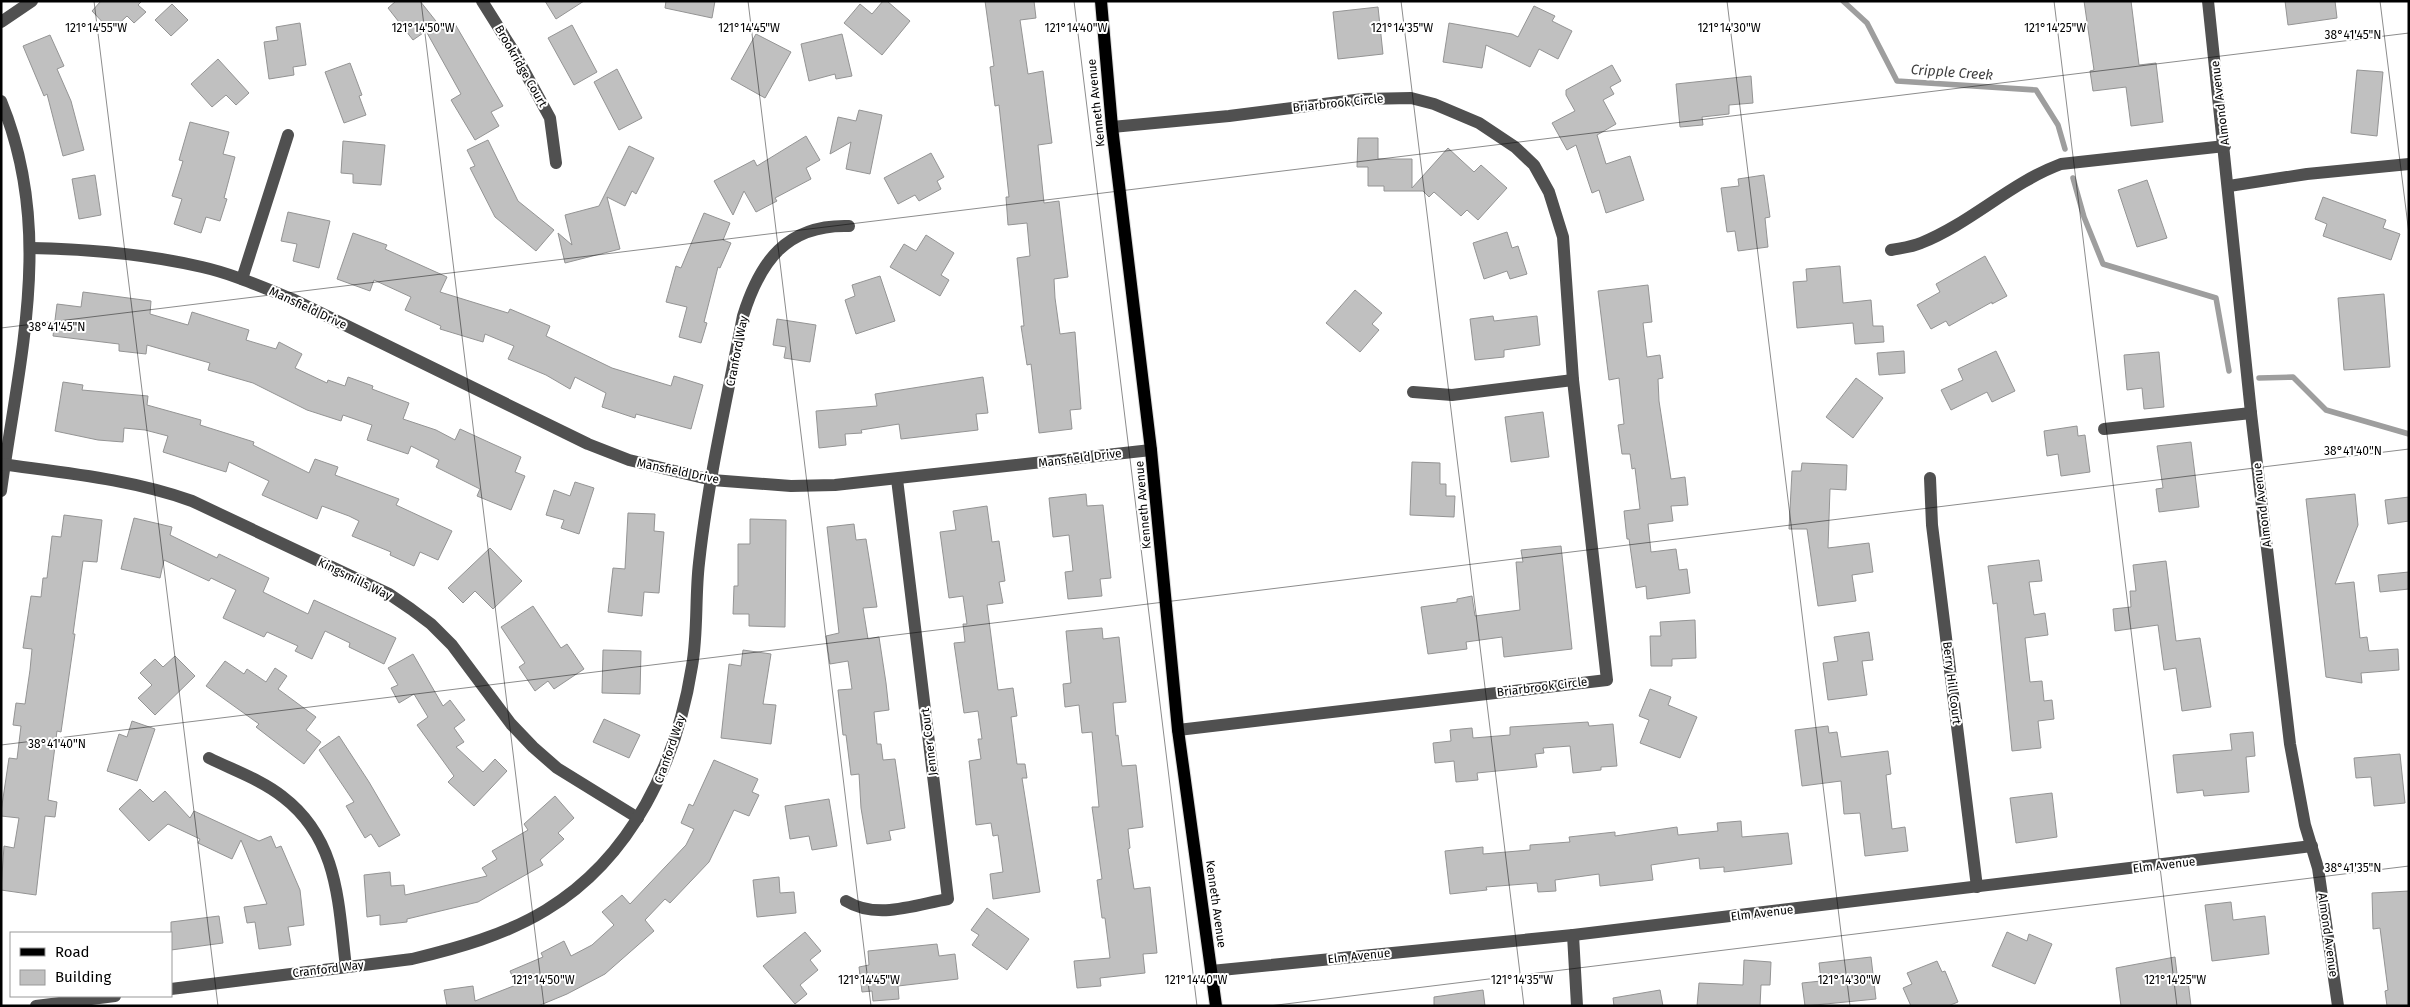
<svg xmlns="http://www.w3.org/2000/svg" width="2410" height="1007" font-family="'Fira Sans',sans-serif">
	<rect width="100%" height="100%" fill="#fff"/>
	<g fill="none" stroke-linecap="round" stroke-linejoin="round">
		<g stroke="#9e9e9e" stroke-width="5.5">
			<polyline points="1843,1 1867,23 1897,81 2036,90 2058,125 2065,149"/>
			<polyline points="2073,178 2084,217 2103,264 2216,298 2229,371"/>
			<polyline points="2259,378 2293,377 2326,410 2409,434"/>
		</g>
	</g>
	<g fill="#c0c0c0" stroke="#949494">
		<polygon points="101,1 142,1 138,5 146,12 134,23 127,16 111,31 92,11"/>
		<polygon points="396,1 420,1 443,30 455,24 503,106 491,112 499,126 475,140 451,100 461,94 426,31 413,40 388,8"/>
		<polygon points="545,1 584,1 556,19"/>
		<polygon points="666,1 715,1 712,18 665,8"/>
		<polygon points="883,1 887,1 910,21 882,55 844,23 860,4 872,14"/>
		<polygon points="985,1 1034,1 1036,18 1020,20 1028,74 1043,71 1048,112 1052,143 1038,145 1044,203 1059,201 1068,277 1054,279 1055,298 1060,334 1075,332 1081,409 1070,410 1072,429 1039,433 1031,364 1027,365 1021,326 1024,326 1017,258 1030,256 1027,223 1008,225 1006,197 1009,197 999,105 995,106 990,67 994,66"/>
		<polygon points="2084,1 2131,1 2139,65 2156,63 2163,122 2131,126 2126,87 2093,91 2090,71 2094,70"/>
		<polygon points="2285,1 2335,1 2337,18 2288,25"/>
		<polygon points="172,4 188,20 171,36 155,20"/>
		<polygon points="1534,6 1555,16 1552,21 1572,31 1558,59 1539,49 1530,67 1486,45 1482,68 1443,62 1449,23 1512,34 1518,37"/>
		<polygon points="1378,7 1383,54 1338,59 1333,12"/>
		<polygon points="300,23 306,65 293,67 294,75 269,79 264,42 278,40 276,27"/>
		<polygon points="572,25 597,72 574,85 548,38"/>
		<polygon points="756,34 791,52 765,98 731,79"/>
		<polygon points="842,34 852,76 836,79 835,74 809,81 801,44"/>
		<polygon points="50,35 64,66 57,69 71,101 84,150 63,156 47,94 44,96 23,46"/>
		<polygon points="218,59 249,93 236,105 226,95 212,107 191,84"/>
		<polygon points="350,63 362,95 359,96 366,115 344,123 325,72"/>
		<polygon points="1612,65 1621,81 1610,87 1614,94 1603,100 1616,124 1597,135 1606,164 1630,156 1644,200 1606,213 1599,190 1592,193 1576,145 1567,150 1552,123 1575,111 1566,95 1566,90"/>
		<polygon points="617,69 642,118 619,130 594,82"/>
		<polygon points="2357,70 2383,72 2377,136 2351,133"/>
		<polygon points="1751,76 1753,103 1729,105 1729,114 1702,117 1703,125 1680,127 1676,84"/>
		<polygon points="859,110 882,115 870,174 846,169 851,142 830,154 838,117 856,121"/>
		<polygon points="190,122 229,132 223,154 235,157 224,198 227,199 220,221 206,217 201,233 174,224 182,199 172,196 183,161 179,160"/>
		<polygon points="806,136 820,160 806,168 811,179 775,198 777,201 756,212 744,191 733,215 714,181 754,160 757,166"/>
		<polygon points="1358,138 1378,138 1378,159 1412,159 1412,188 1448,148 1474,172 1481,165 1507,188 1478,220 1467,210 1461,216 1434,192 1429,197 1423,191 1384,191 1384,186 1368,186 1368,167 1357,167"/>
		<polygon points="488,140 518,201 554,230 536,251 495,217 470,168 475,166 467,150"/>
		<polygon points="343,141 385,145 381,185 353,183 353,174 341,173"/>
		<polygon points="629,146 654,158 636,194 632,191 625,206 607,197 620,249 565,263 558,233 572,245 565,215 599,206"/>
		<polygon points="931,153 944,177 937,181 941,189 919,201 915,195 898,204 884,178"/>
		<polygon points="95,175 101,215 79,219 72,179"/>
		<polygon points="1764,175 1770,217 1765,218 1768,247 1738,251 1735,231 1727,232 1721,188 1739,186 1738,179"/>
		<polygon points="2147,180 2167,238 2137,247 2118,190"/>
		<polygon points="2323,197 2386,220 2383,228 2400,234 2391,260 2323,236 2327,224 2315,219"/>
		<polygon points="288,212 330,221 319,268 293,261 297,244 281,241"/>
		<polygon points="704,213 730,223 723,240 731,243 720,268 718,267 704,322 707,323 701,343 679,337 687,307 666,302 676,266 681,268"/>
		<polygon points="1507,232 1512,248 1518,246 1527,274 1510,279 1507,271 1484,279 1473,243"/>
		<polygon points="353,233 387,245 385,249 447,277 440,292 508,313 510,309 550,326 546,336 612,368 671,386 674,376 703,385 691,429 636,414 635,418 602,407 606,393 575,377 570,389 546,375 508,359 514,346 485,334 483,342 440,329 441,326 405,310 411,297 374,280 370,291 337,279"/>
		<polygon points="926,235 954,253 941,275 949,280 940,296 890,267 904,244 916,251"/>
		<polygon points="1985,256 2007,296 1992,304 1992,302 1949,326 1946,321 1931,329 1917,305 1940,292 1936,284"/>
		<polygon points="1840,266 1843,303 1871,300 1873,326 1883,326 1884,342 1855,344 1853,323 1797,328 1793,282 1807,281 1806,269"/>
		<polygon points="880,276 895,321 856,334 845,300 855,296 852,285"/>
		<polygon points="1648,285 1652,322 1643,323 1647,357 1660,355 1663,378 1658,379 1659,401 1671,479 1685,477 1688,505 1671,506 1673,521 1648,524 1651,552 1676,549 1679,570 1687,569 1690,593 1647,599 1646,586 1636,588 1629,539 1627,539 1624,511 1640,509 1635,468 1632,469 1630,454 1622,454 1618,425 1624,424 1619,378 1609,380 1598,291"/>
		<polygon points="1355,290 1382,313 1372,324 1379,330 1360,352 1326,323"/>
		<polygon points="83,292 151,301 150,314 188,325 192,312 249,330 246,340 276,349 279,342 302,354 295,368 327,383 328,380 345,386 348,377 373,386 372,389 409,403 403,419 436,430 455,440 460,429 521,457 515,472 525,476 511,510 477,496 480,489 436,467 439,460 411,446 408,454 367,440 372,425 343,415 341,421 307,410 253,383 208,370 210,363 147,345 146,354 119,351 119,344 53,336 57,304 81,307"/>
		<polygon points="2384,294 2390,367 2344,370 2338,298"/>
		<polygon points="1493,316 1494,321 1537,316 1540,345 1504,350 1504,357 1475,360 1470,319"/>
		<polygon points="777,319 816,325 810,362 784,358 786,347 773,345"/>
		<polygon points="1904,351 1905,373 1879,375 1877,353"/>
		<polygon points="1996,351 2015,391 1992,402 1987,392 1951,410 1941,390 1963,380 1958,369"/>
		<polygon points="2159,352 2164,407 2144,409 2142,388 2127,390 2124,355"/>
		<polygon points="983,377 988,413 976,414 978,430 901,439 899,424 861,430 862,433 845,434 846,445 819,448 816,411 877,406 875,394"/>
		<polygon points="1856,378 1883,398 1853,438 1826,417"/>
		<polygon points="63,382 83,385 82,390 148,396 147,405 201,420 200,425 254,442 253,445 309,473 315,459 338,467 335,475 399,499 396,505 452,531 438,560 420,552 414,566 390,555 391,552 352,536 359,521 349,516 322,506 317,519 262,495 269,481 229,462 226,472 163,452 168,436 145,430 124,428 123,442 98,440 55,431"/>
		<polygon points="1543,412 1549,457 1511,462 1505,417"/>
		<polygon points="2077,426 2078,436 2085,435 2090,472 2061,476 2058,454 2047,456 2044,431"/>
		<polygon points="2191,442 2199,507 2159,512 2156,489 2163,488 2157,446"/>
		<polygon points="1412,462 1440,463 1440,484 1446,484 1446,496 1455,496 1454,517 1410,515"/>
		<polygon points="1802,463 1847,465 1846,490 1830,489 1828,548 1869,543 1873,572 1852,575 1856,601 1818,606 1807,529 1789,529 1792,471 1801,471"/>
		<polygon points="575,482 594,488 579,534 561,528 564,520 546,515 554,490 570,496"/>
		<polygon points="1086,494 1087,506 1103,505 1111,578 1100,579 1102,596 1068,599 1065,572 1073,571 1069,535 1053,537 1049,498"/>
		<polygon points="2355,494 2358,525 2335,584 2354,582 2360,638 2367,637 2369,651 2398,649 2399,670 2361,673 2362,683 2326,677 2306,499"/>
		<polygon points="2409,497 2409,521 2388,524 2385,500"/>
		<polygon points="987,506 992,542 999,541 1005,581 999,582 1003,603 987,605 998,690 1013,688 1017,716 1011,717 1017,764 1025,764 1027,778 1022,778 1040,892 993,899 990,874 1003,872 998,835 993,836 991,823 976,825 969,761 981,759 978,739 982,739 978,711 964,713 954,643 965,642 963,624 967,624 963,596 949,598 940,532 956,530 953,511"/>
		<polygon points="628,513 655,514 654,531 664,532 659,593 644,592 642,616 608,612 613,568 625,569"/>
		<polygon points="64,515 102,520 97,562 83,561 73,634 75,634 61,732 57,731 48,800 57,802 55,817 45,816 36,895 1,890 4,846 14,848 19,818 1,816 1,812 9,758 17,759 21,726 13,725 16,703 25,704 30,670 32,649 23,648 31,596 41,597 43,578 47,578 52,536 61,537"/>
		<polygon points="134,518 172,527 170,535 217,558 219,554 269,578 263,592 308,614 314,600 396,638 384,664 349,647 350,643 325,631 312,659 295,651 298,646 267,632 264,637 223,618 236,590 211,578 209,581 164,560 160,578 121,569"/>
		<polygon points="750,519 786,520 785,627 749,626 749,614 733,614 734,586 738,586 738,544 750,544"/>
		<polygon points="854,524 856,540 866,539 877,607 863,608 868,639 879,637 886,683 889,710 874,712 877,744 881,744 883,760 895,759 905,828 889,831 891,840 867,844 861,808 859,774 851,775 846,735 843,735 838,690 852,689 848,661 830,664 826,636 839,633 827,527"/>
		<polygon points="1561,546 1572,649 1504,657 1502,637 1466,642 1467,649 1428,654 1421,607 1457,602 1457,599 1472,596 1475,616 1520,610 1516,562 1523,562 1521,550"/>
		<polygon points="490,548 522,581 493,609 475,591 463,603 448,588"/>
		<polygon points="2039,560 2042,581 2029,582 2034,615 2045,613 2048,635 2025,638 2030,682 2042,681 2044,701 2052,700 2054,719 2038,721 2041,748 2012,751 1997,603 1993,604 1988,566"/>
		<polygon points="2166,561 2176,641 2200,638 2211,707 2182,711 2176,668 2164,670 2158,625 2115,631 2113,609 2131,607 2130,591 2136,591 2133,565"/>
		<polygon points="2409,572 2409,589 2380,592 2378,575"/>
		<polygon points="533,606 561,648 567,644 584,669 554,689 548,681 535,691 519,667 525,663 501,627"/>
		<polygon points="1695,620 1696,658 1672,659 1672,666 1651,666 1650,636 1661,636 1660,622"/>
		<polygon points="1102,628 1103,639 1119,637 1126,702 1113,703 1116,736 1118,735 1122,766 1136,765 1143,827 1128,829 1130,848 1128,849 1134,889 1150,887 1157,953 1143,954 1145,973 1100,978 1101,986 1077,988 1074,961 1110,958 1105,918 1102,918 1097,880 1102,879 1092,807 1099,807 1092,732 1082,733 1079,705 1065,707 1063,684 1071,683 1066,631"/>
		<polygon points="1869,632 1873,660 1862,661 1867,695 1828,700 1823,663 1838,661 1834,637"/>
		<polygon points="603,650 641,651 640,694 602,693"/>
		<polygon points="743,650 771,654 763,704 776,705 771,744 721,738 729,664 741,666"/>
		<polygon points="413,654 443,706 450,700 465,720 454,728 464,742 456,747 483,772 495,759 507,771 474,806 448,782 454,776 417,725 428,717 414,694 399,703 391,688 398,685 388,668"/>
		<polygon points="175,656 195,676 155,715 138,698 152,685 140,673 155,659 163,667"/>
		<polygon points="225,661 244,674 247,669 266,682 275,668 287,676 278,689 316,717 306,730 321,742 304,764 256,727 259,724 206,686"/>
		<polygon points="1650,689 1671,697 1668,705 1697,717 1680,758 1640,743 1649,720 1639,716"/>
		<polygon points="604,719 640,735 629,758 593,742"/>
		<polygon points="132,721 155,729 137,781 107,771 119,734 127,737"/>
		<polygon points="1588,722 1589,726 1613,724 1617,766 1601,767 1601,770 1573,773 1570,746 1543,748 1544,753 1535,754 1537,767 1477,773 1478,780 1456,782 1454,761 1435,763 1433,743 1451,741 1450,730 1472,728 1473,738 1510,735 1510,727"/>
		<polygon points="1828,726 1829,733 1837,732 1841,757 1888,751 1891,774 1886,775 1892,829 1905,827 1908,851 1865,856 1860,813 1844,814 1841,781 1802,786 1795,730"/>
		<polygon points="2253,732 2255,756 2246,757 2249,792 2204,796 2203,790 2177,793 2173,755 2232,750 2230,734"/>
		<polygon points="339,736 369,782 400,835 379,847 371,834 365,838 346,806 354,802 319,750"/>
		<polygon points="2400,754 2405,803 2374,806 2371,777 2356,778 2354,758"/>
		<polygon points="714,760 758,779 752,792 759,795 749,816 734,810 709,862 670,903 665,899 645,920 654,931 605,974 567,994 538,1006 447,1006 444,990 473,986 475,1001 516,985 510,971 543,957 541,953 564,941 571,956 592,945 614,925 602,912 622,895 630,904 686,845 694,829 681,823 689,804 693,806"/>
		<polygon points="140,789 153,802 165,791 190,818 194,811 259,841 271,836 276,848 281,846 300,890 304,925 288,927 291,945 259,949 255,922 247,923 244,907 267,904 241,840 232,859 198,843 200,839 168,824 149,841 119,809"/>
		<polygon points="2052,793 2057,837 2016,843 2010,798"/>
		<polygon points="555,796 574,818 558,833 564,839 540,860 543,865 478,902 407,919 407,922 380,925 380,915 367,917 364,875 390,872 391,886 404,885 405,895 487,876 482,868 497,859 492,851 528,830 524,824"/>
		<polygon points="829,799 837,846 812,850 809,836 790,839 785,806"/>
		<polygon points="1741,821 1742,837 1788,833 1792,864 1724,872 1724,867 1700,869 1699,858 1651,865 1653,880 1600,886 1599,874 1555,880 1556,891 1538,892 1537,883 1486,887 1487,890 1450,894 1445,851 1483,847 1483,854 1530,850 1530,845 1570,842 1569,837 1615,832 1615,836 1677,827 1678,835 1718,831 1717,823"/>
		<polygon points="779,877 780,893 794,892 796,913 757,917 753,880"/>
		<polygon points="2409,891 2409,1006 2387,1006 2385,991 2388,990 2380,928 2373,929 2372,893"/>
		<polygon points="2231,902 2233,920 2265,916 2269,954 2212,961 2205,905"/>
		<polygon points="987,908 1029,939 1007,970 972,945 979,935 971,930"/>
		<polygon points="219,916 223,943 171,950 171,922"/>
		<polygon points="805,932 821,951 810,960 818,970 800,985 807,994 795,1004 763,966"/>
		<polygon points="2007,932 2027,941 2029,934 2052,944 2035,984 1992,966"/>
		<polygon points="937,944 939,956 955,954 958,979 898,986 899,999 873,1001 872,991 862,992 859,967 869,965 868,951"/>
		<polygon points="1871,957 1876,999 1805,1006 1802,983 1821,981 1819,963"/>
		<polygon points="2175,957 2178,982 2188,981 2191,1006 2121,1006 2116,968"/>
		<polygon points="1744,960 1771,962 1770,985 1761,985 1760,1006 1697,1006 1699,983 1743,985"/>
		<polygon points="1937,961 1942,972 1945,971 1958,1002 1948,1006 1911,1006 1903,988 1912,984 1907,973"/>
		<polygon points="1483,990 1485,1006 1434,1006 1434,997"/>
		<polygon points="1660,990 1663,1006 1614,1006 1613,998"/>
	</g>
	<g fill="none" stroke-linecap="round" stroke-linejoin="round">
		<defs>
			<polyline id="major" points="1101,1 1112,127 1151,450 1178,730 1216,1006"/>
		</defs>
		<use href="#major" stroke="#dbdbdb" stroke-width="14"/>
		<g stroke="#505050" stroke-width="12">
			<polyline points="482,1 514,52 550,118 556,163"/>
			<polyline points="2208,1 2251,413 2290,744 2305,825 2318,868 2338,1006"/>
			<polyline points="1,22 32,1"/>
			<path d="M 1,101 C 55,231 19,358 1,491"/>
			<polyline points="1112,127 1229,116 1363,99 1411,98 1434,104 1479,123 1515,147 1534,165 1549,192 1563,237 1573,380 1607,680 1178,730"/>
			<polyline points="2229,186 2307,174 2409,164"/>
			<path d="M 31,248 C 89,249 146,254 202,267 C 233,274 262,287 292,299 L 588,444 L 629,460 L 712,480 L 791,486 L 835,485 L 1151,450"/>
			<path d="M 1891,250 C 1901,248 1912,247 1921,243 C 1971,223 2010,183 2061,164 L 2225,146"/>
			<polyline points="242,279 288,135"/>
			<polyline points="1413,392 1452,395 1573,380"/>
			<polyline points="2104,429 2251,413"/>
			<path d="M 1,464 C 65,473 131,479 192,501 L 389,594 L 411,609 L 431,624 L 452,645 L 511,724 L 533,747 L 557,768 L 638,818"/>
			<polyline points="1930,478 1932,525 1977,887"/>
			<path d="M 209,758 C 233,770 262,780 283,797 C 339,840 338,903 346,967"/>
			<path d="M 846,901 C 877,920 915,905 948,899 L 897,479"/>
			<polyline points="1573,935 1577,1006"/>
			<polyline points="1211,971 1573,935 2312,846"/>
			<path d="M 171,989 L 412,959 C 458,948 505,935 546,910 C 632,858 677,762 692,666 C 698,632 695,597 699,563 C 708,480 727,398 743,316 C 760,262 786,224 849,226"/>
			<polyline points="36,1006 115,996"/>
		</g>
		<use href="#major" stroke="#000" stroke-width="12"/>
	</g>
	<path fill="none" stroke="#000" stroke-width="1" stroke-opacity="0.45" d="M 94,1 L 218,1006M 421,1 L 544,1006M 748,1 L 871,1006M 1074,1 L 1197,1006M 1401,1 L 1524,1006M 1727,1 L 1850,1006M 2054,1 L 2177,1006M 2380,1 L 2409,234M 1,328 L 2409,33M 1,745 L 2409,449M 1269,1006 L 2409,866"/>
	<g text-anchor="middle" stroke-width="4" stroke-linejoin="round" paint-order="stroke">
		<g font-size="12" fill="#000" stroke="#fff">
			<text transform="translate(521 66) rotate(60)" y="4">Brookridge Court</text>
			<text transform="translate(1096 103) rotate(-96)" y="4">Kenneth Avenue</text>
			<text transform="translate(1338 103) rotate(-6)" y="4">Briarbrook Circle</text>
			<text transform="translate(2220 103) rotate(-97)" y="4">Almond Avenue</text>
			<text transform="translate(308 308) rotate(25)" y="4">Mansfield Drive</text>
			<text transform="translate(737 351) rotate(-79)" y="4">Cranford Way</text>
			<text transform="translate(1080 458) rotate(-7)" y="4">Mansfield Drive</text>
			<text transform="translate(678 471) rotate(12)" y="4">Mansfield Drive</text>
			<text transform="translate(1143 505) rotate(-95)" y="4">Kenneth Avenue</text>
			<text transform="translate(2262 505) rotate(-97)" y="4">Almond Avenue</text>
			<text transform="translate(355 579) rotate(26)" y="4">Kingsmills Way</text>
			<text transform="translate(1952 683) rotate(83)" y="4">Berry Hill Court</text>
			<text transform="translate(1542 687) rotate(-7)" y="4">Briarbrook Circle</text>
			<text transform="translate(929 742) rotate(-97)" y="4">Jenner Court</text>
			<text transform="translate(670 749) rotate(-71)" y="4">Cranford Way</text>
			<text transform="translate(2164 865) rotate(-7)" y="4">Elm Avenue</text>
			<text transform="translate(1216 904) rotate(82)" y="4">Kenneth Avenue</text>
			<text transform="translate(1762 913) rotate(-7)" y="4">Elm Avenue</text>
			<text transform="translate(2328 935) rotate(82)" y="4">Almond Avenue</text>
			<text transform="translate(1359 956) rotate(-6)" y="4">Elm Avenue</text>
			<text transform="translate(328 969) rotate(-7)" y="4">Cranford Way</text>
		</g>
		<g font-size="14" font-style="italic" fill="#3f3f3f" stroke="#fff">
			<text transform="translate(1952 72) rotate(4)" y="5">Cripple Creek</text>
		</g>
	</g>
	<g font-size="12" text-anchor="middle" fill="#000" stroke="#fff" stroke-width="4" stroke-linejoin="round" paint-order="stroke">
		<text x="96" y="32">121°14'55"W</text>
		<text x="423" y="32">121°14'50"W</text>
		<text x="749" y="32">121°14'45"W</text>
		<text x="1076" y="32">121°14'40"W</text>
		<text x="1402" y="32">121°14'35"W</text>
		<text x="1729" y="32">121°14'30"W</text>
		<text x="2055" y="32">121°14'25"W</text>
		<text x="2353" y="39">38°41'45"N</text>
		<text x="57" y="331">38°41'45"N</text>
		<text x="2353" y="455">38°41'40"N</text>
		<text x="57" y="748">38°41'40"N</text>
		<text x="2353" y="872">38°41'35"N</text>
		<text x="543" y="984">121°14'50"W</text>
		<text x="869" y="984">121°14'45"W</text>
		<text x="1196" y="984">121°14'40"W</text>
		<text x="1522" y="984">121°14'35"W</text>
		<text x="1849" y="984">121°14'30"W</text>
		<text x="2175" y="984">121°14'25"W</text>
	</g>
	<rect width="2410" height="1007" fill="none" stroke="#000000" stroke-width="5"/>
	<rect x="10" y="932" width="162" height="65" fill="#ffffff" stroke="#999999"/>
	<rect x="20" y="948" width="25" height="8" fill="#000000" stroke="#999999"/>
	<text x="55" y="957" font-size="15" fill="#000000">Road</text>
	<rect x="20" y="970" width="25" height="15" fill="#c0c0c0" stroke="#999999"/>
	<text x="55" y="982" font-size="15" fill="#000000">Building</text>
</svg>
